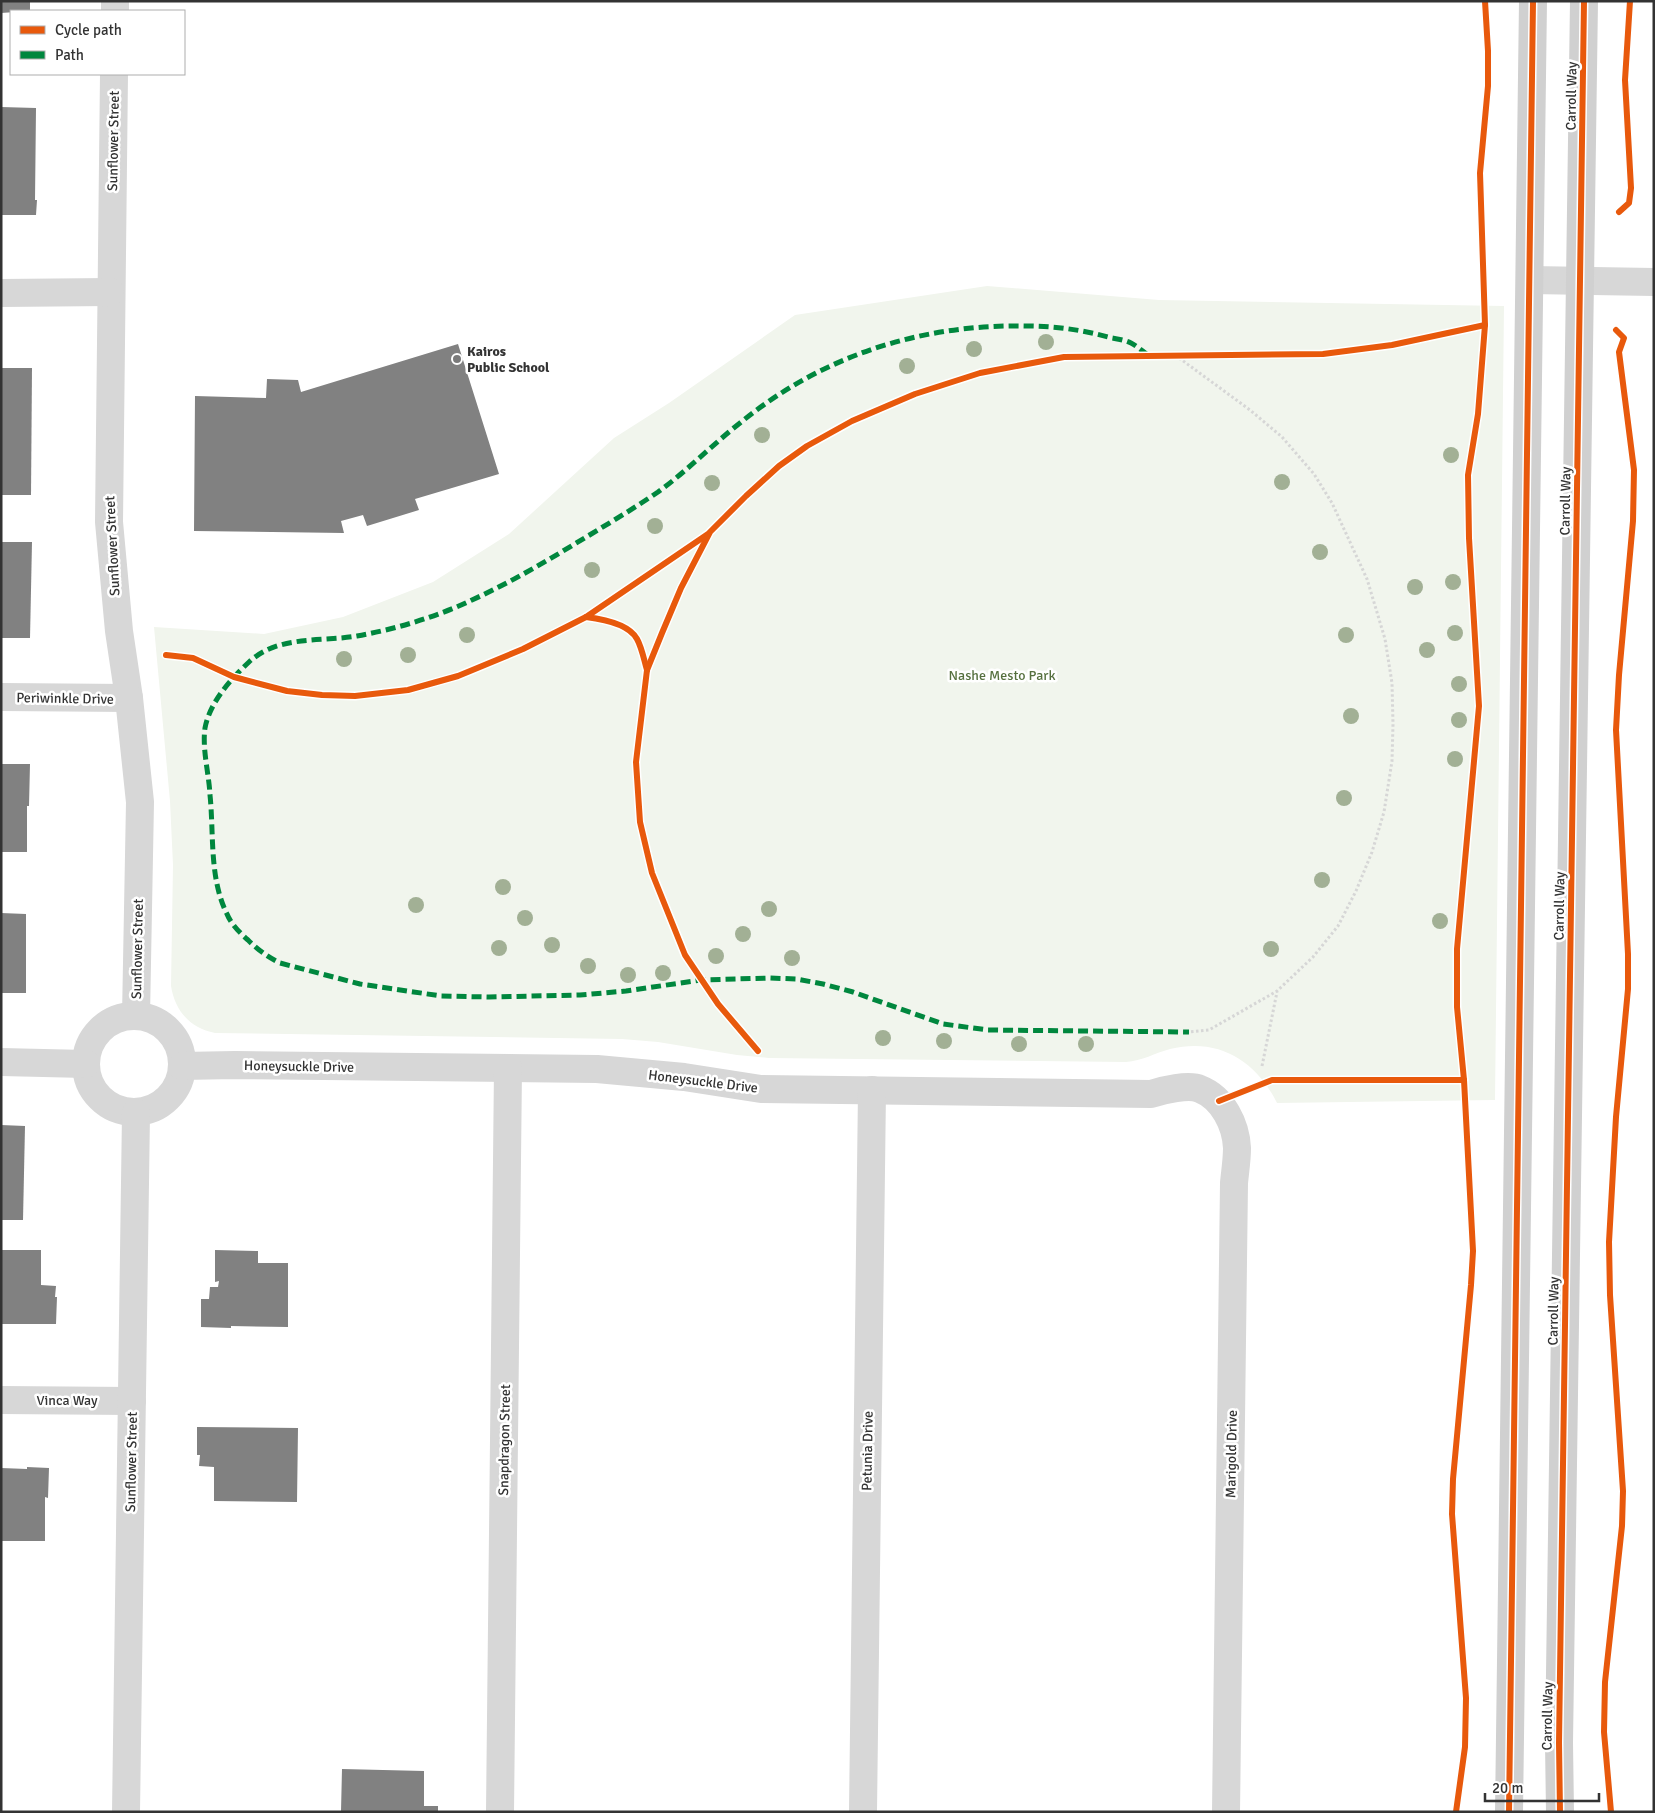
<svg xmlns="http://www.w3.org/2000/svg" width="1655" height="1813" font-family="Signika,sans-serif">
	<rect width="100%" height="100%" fill="#fff"/>
	<path fill="#f1f5ed" d="M 987,286 L 1159,300 L 1504,306 L 1495,1100 L 1277,1103 C 1256,1061 1219,1037 1170,1049 C 1155,1053 1142,1061 1126,1062 L 769,1058 L 737,1055 L 658,1042 L 622,1039 L 215,1033 C 190,1028 175,1011 171,986 L 173,865 L 170,801 L 154,627 L 264,634 L 343,617 L 433,582 L 509,534 L 614,438 L 669,403 L 795,315 Z"/>
	<g fill="#818181">
		<polygon points="1,1 30,1 30,11 1,13"/>
		<polygon points="1,107 36,108 35,200 37,200 36,215 1,215"/>
		<polygon points="458,344 499,474 415,499 419,510 367,526 363,515 341,521 344,533 194,531 195,396 266,398 267,379 298,380 301,392"/>
		<polygon points="1,368 32,368 31,495 1,495"/>
		<polygon points="1,542 32,542 30,638 1,638"/>
		<polygon points="1,764 30,764 29,806 27,806 27,852 1,852"/>
		<polygon points="1,913 26,914 26,993 1,993"/>
		<polygon points="1,1125 25,1126 23,1220 1,1220"/>
		<polygon points="1,1250 41,1250 41,1285 56,1286 55,1297 57,1297 56,1324 1,1324"/>
		<polygon points="215,1250 258,1251 258,1263 288,1263 288,1327 231,1326 231,1328 201,1327 201,1299 209,1299 210,1287 218,1287 219,1281 215,1282"/>
		<polygon points="197,1427 298,1428 297,1502 214,1501 214,1467 199,1466 200,1455 197,1455"/>
		<polygon points="27,1467 49,1468 48,1498 45,1497 45,1541 1,1541 1,1468 27,1469"/>
		<polygon points="342,1769 424,1771 424,1806 438,1806 438,1812 341,1812"/>
	</g>
	<g fill="none" stroke-linecap="round" stroke-linejoin="round">
		<g stroke="#d6d6d6" stroke-width="3" stroke-dasharray="2.5 2.5" stroke-linecap="butt">
			<polyline points="1175,355 1250,410 1282,437 1314,474 1332,503 1367,579 1385,639 1392,683 1393,724 1392,761 1384,812 1372,852 1356,891 1338,926 1313,957 1277,991 1209,1030 1189,1032"/>
			<polyline points="1262,1066 1277,992"/>
		</g>
		<g stroke="#d7d7d7" stroke-width="28">
			<polyline points="115,11 115,1"/>
			<polyline points="114,74 109,522 119,631 129,698 140,802 136,1016"/>
			<polyline points="1530,280 1654,282"/>
			<polyline points="1,293 110,292"/>
			<polyline points="1,697 129,698"/>
			<circle cx="134" cy="1064" r="48"/>
			<polyline points="1,1062 86,1064"/>
			<path d="M 182,1066 L 235,1065 L 597,1069 L 684,1077 L 761,1089 L 1151,1094 C 1163,1090 1189,1084 1200,1089 C 1223,1098 1236,1125 1237,1148 C 1237,1160 1235,1172 1234,1183 L 1226,1812"/>
			<polyline points="1,1400 132,1401"/>
			<polyline points="126,1812 136,1113"/>
			<polyline points="500,1812 508,1068"/>
			<polyline points="863,1812 872,1090"/>
		</g>
		<g stroke="#d0d0d0" stroke-width="28">
			<polyline points="1509,1812 1533,1"/>
			<polyline points="1560,1812 1559,1743 1584,1"/>
		</g>
		<path stroke="#00873e" stroke-width="5" stroke-dasharray="10 5" stroke-linecap="butt" d="M 1148,355 C 1142,351 1137,346 1131,343 C 1125,340 1118,339 1112,338 C 1083,330 1056,326 1026,326 C 920,324 822,356 740,423 C 712,445 687,471 658,492 C 630,511 601,528 573,545 C 540,565 507,584 472,600 C 436,617 396,629 357,636 C 321,642 278,635 249,662 C 230,680 210,702 205,728 C 202,749 209,774 210,795 C 214,834 209,878 227,914 C 231,924 240,933 248,940 C 258,950 268,957 280,963 L 360,984 L 441,996 L 489,997 L 580,995 L 626,991 L 701,980 L 770,978 L 796,979 L 823,984 L 853,992 L 943,1024 L 988,1030 L 1189,1032"/>
		<defs>
			<g id="cycleway">
				<polyline points="1619,212 1629,203 1631,188 1625,80 1630,1"/>
				<path d="M 586,617 C 602,619 629,624 637,639 C 642,648 644,660 647,670"/>
				<polyline points="166,655 193,658 234,677 287,691 322,695 355,696 408,690 458,676 523,649 586,617 708,534"/>
				<polyline points="758,1051 718,1004 685,955 652,873 640,822 636,762 647,670 662,633 681,588 710,532 746,496 779,466 807,446 852,421 915,394 980,373 1064,357 1323,354 1392,345 1485,325"/>
				<polyline points="1219,1101 1272,1080 1464,1080"/>
				<polyline points="1456,1812 1465,1747 1466,1698 1452,1514 1453,1479 1471,1285 1473,1251 1464,1080 1457,1007 1457,949 1479,706 1469,538 1468,475 1478,414 1485,325 1480,173 1488,86 1488,51 1485,1"/>
				<polyline points="1509,1812 1533,1"/>
				<polyline points="1560,1812 1559,1743 1584,1"/>
				<polyline points="1611,1812 1604,1732 1605,1682 1622,1526 1623,1491 1610,1295 1609,1242 1616,1117 1628,989 1628,954 1616,730 1619,675 1633,521 1634,470 1619,352 1624,338 1616,330"/>
			</g>
		</defs>
		<use href="#cycleway" stroke="#fff" stroke-width="9"/>
		<use href="#cycleway" stroke="#e8590c" stroke-width="6"/>
	</g>
	<g fill="#a2b095">
		<circle cx="1046" cy="342" r="8"/>
		<circle cx="974" cy="349" r="8"/>
		<circle cx="907" cy="366" r="8"/>
		<circle cx="762" cy="435" r="8"/>
		<circle cx="1451" cy="455" r="8"/>
		<circle cx="1282" cy="482" r="8"/>
		<circle cx="712" cy="483" r="8"/>
		<circle cx="655" cy="526" r="8"/>
		<circle cx="1320" cy="552" r="8"/>
		<circle cx="592" cy="570" r="8"/>
		<circle cx="1453" cy="582" r="8"/>
		<circle cx="1415" cy="587" r="8"/>
		<circle cx="1455" cy="633" r="8"/>
		<circle cx="467" cy="635" r="8"/>
		<circle cx="1346" cy="635" r="8"/>
		<circle cx="1427" cy="650" r="8"/>
		<circle cx="408" cy="655" r="8"/>
		<circle cx="344" cy="659" r="8"/>
		<circle cx="1459" cy="684" r="8"/>
		<circle cx="1351" cy="716" r="8"/>
		<circle cx="1459" cy="720" r="8"/>
		<circle cx="1455" cy="759" r="8"/>
		<circle cx="1344" cy="798" r="8"/>
		<circle cx="1322" cy="880" r="8"/>
		<circle cx="503" cy="887" r="8"/>
		<circle cx="416" cy="905" r="8"/>
		<circle cx="769" cy="909" r="8"/>
		<circle cx="525" cy="918" r="8"/>
		<circle cx="1440" cy="921" r="8"/>
		<circle cx="743" cy="934" r="8"/>
		<circle cx="552" cy="945" r="8"/>
		<circle cx="499" cy="948" r="8"/>
		<circle cx="1271" cy="949" r="8"/>
		<circle cx="716" cy="956" r="8"/>
		<circle cx="792" cy="958" r="8"/>
		<circle cx="588" cy="966" r="8"/>
		<circle cx="663" cy="973" r="8"/>
		<circle cx="628" cy="975" r="8"/>
		<circle cx="883" cy="1038" r="8"/>
		<circle cx="944" cy="1041" r="8"/>
		<circle cx="1019" cy="1044" r="8"/>
		<circle cx="1086" cy="1044" r="8"/>
	</g>
	<circle fill="#7a7a7a" stroke="#fff" stroke-width="2" cx="457" cy="359" r="5"/>
	<g text-anchor="middle" stroke-width="5" stroke-linejoin="round" paint-order="stroke">
		<g font-size="14" fill="#333" stroke="#fff">
			<text transform="translate(1571 96) rotate(-89)" y="5">Carroll Way</text>
			<text transform="translate(113 141) rotate(-89)" y="5">Sunflower Street</text>
			<text transform="translate(1565 501) rotate(-89)" y="5">Carroll Way</text>
			<text transform="translate(112 546) rotate(-93)" y="5">Sunflower Street</text>
			<text transform="translate(65 698) rotate(1)" y="5">Periwinkle Drive</text>
			<text transform="translate(1559 906) rotate(-89)" y="5">Carroll Way</text>
			<text transform="translate(137 949) rotate(-89)" y="5">Sunflower Street</text>
			<text transform="translate(299 1066) rotate(1)" y="5">Honeysuckle Drive</text>
			<text transform="translate(703 1081) rotate(7)" y="5">Honeysuckle Drive</text>
			<text transform="translate(1553 1311) rotate(-89)" y="5">Carroll Way</text>
			<text x="67" y="1405">Vinca Way</text>
			<text transform="translate(504 1440) rotate(-89)" y="5">Snapdragon Street</text>
			<text transform="translate(867 1451) rotate(-89)" y="5">Petunia Drive</text>
			<text transform="translate(1231 1454) rotate(-89)" y="5">Marigold Drive</text>
			<text transform="translate(131 1462) rotate(-89)" y="5">Sunflower Street</text>
			<text transform="translate(1547 1716) rotate(-89)" y="5">Carroll Way</text>
		</g>
		<g font-size="14" font-weight="bold" fill="#333" stroke="#fff" text-anchor="start">
			<text x="467" y="356">Kairos<tspan x="467" dy="16">Public School</tspan></text>
		</g>
		<g font-size="14" fill="#56703f" stroke="#fff">
			<text x="1002" y="680">Nashe Mesto Park</text>
		</g>
	</g>
	<rect width="1655" height="1813" fill="none" stroke="#333333" stroke-width="5"/>
	<rect x="10" y="10" width="175" height="65" fill="#ffffff" stroke="#adadad"/>
	<rect x="20" y="26" width="25" height="8" fill="#e8590c" stroke="#adadad"/>
	<text x="55" y="35" font-size="15" fill="#333333">Cycle path</text>
	<rect x="20" y="51" width="25" height="8" fill="#00873e" stroke="#adadad"/>
	<text x="55" y="60" font-size="15" fill="#333333">Path</text>
	<path d="M1485 1793v8h114v-8" fill="none" stroke="#333333" stroke-width="2.5"/>
	<text x="1492" y="1793" font-size="15" fill="#333333" stroke="#ffffff" stroke-width="4" paint-order="stroke">20 m</text>
</svg>
